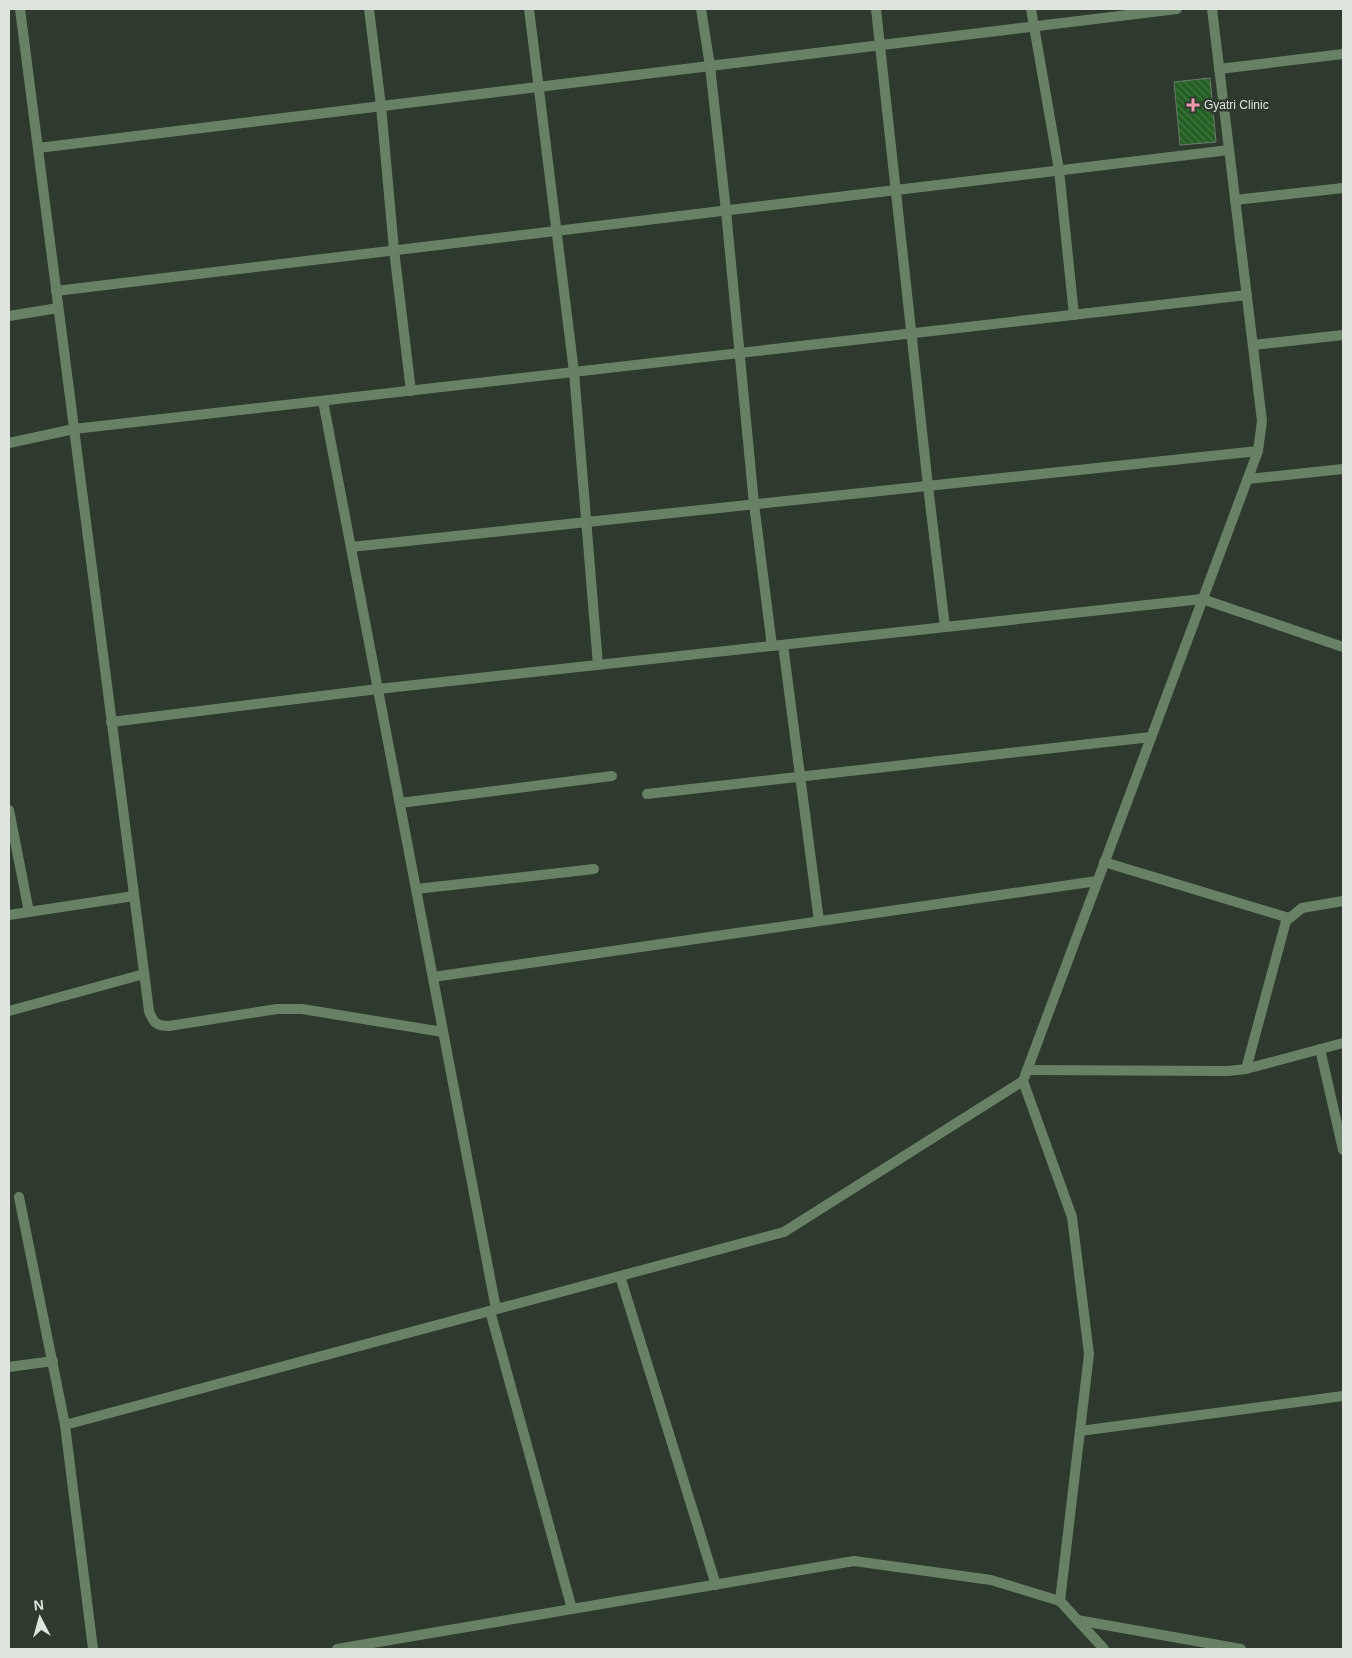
<svg xmlns="http://www.w3.org/2000/svg" width="1352" height="1658" font-family="Helvetica,sans-serif">
	<defs>
		<pattern id="building-back-hatch" width="6" height="6" patternUnits="userSpaceOnUse" patternTransform="scale(1.25)"><rect width="6" height="6" fill="#245f23"/><path d="M-1 5l2 2M0 0l6 6M5-1l2 2" fill="none" stroke="#437642"/></pattern>
	</defs>
	<rect width="100%" height="100%" fill="#2e3a2d"/>
	<polygon fill="url(#building-back-hatch)" stroke="#6d7a6c" points="1210,78 1216,142 1180,145 1174,82"/>
	<g fill="none" stroke-linecap="round" stroke-linejoin="round">
		<g stroke="#688066" stroke-width="10">
			<path d="M 20,9 L 149,1011 C 153,1022 156,1026 169,1026 L 277,1009 L 302,1009 L 443,1032"/>
			<polyline points="369,9 381,106 394,250 411,391"/>
			<polyline points="529,9 574,372 598,665"/>
			<polyline points="701,9 710,66 726,211 754,504 772,646"/>
			<polyline points="876,9 928,486 945,627"/>
			<polyline points="1031,9 1059,170 1074,315"/>
			<polyline points="1219,69 1343,54"/>
			<polyline points="38,148 1177,9"/>
			<polyline points="1235,200 1343,188"/>
			<polyline points="56,291 1229,150"/>
			<polyline points="9,316 58,308"/>
			<polyline points="1253,345 1343,335"/>
			<polyline points="323,401 496,1309"/>
			<polyline points="9,443 74,429 1247,295"/>
			<polyline points="1248,479 1343,469"/>
			<polyline points="351,547 1258,451"/>
			<polyline points="783,645 819,921"/>
			<polyline points="111,722 378,689 1202,599 1343,647"/>
			<polyline points="647,794 1151,737"/>
			<polyline points="400,803 612,776"/>
			<polyline points="9,810 29,912"/>
			<polyline points="1104,862 1289,918"/>
			<polyline points="416,889 594,869"/>
			<polyline points="9,915 134,896"/>
			<polyline points="433,977 1097,881"/>
			<polyline points="9,1011 144,974"/>
			<polyline points="1320,1049 1343,1150"/>
			<polyline points="1246,1069 1286,921 1302,908 1343,901"/>
			<polyline points="1027,1070 1228,1071 1246,1069 1343,1043"/>
			<polyline points="19,1197 65,1425"/>
			<polyline points="620,1276 716,1585"/>
			<polyline points="490,1311 572,1609"/>
			<polyline points="9,1367 53,1361"/>
			<polyline points="1080,1431 1343,1396"/>
			<polyline points="1060,1601 1104,1649"/>
			<polyline points="1077,1620 1241,1649"/>
			<polyline points="93,1649 65,1425 784,1232 1023,1081 1258,451 1262,421 1212,9"/>
			<polyline points="337,1649 854,1561 991,1580 1060,1601 1089,1354 1072,1217 1023,1081"/>
		</g>
	</g>
	<path fill="#f29aad" stroke="#2e3a2d" stroke-width="2" d="M1190.5 97.5h5v5h5v5h-5v5h-5v-5h-5v-5h5z"/>
	<g text-anchor="middle" stroke-width="5" stroke-linejoin="round" paint-order="stroke">
		<g font-size="12" fill="#dee5dd" stroke="#2e3a2d" text-anchor="start">
			<text x="1204" y="109">Gyatri Clinic</text>
		</g>
	</g>
	<rect width="1352" height="1658" fill="none" stroke="#dee5dd" stroke-width="20"/>
	<g transform="translate(40 1618) rotate(354)" stroke="#2e3a2d" stroke-width="4" paint-order="stroke">
	<path d="M0-4L9 19L0 12L-9 19Z" fill="#dee5dd"/>
	<text y="-8" font-size="14" font-weight="bold" text-anchor="middle" fill="#dee5dd">N</text>
	</g>
</svg>
